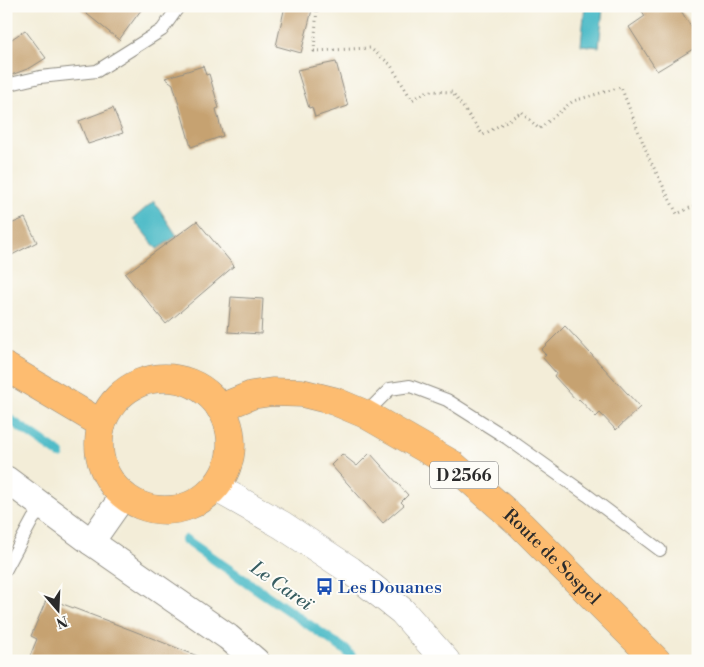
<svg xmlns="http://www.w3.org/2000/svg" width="704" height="667" font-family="'Libre Bodoni',serif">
	<rect width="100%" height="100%" fill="#fdfcf7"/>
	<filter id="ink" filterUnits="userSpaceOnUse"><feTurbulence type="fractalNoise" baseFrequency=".02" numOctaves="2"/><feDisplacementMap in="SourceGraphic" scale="10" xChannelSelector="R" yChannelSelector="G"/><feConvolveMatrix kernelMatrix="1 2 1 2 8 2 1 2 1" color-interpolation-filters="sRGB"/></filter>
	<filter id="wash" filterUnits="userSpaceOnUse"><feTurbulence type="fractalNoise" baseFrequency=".0096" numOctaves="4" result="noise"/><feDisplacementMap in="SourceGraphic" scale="20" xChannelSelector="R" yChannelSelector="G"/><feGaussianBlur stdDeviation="1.12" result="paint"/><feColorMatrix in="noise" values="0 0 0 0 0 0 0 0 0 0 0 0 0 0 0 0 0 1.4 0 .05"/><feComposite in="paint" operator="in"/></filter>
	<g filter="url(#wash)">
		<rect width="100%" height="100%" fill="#f3edd8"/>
		<g fill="#4fbcc8" stroke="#3d747a">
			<polygon points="585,6 603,8 599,47 581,45"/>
			<polygon points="154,201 177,236 157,249 133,219"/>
		</g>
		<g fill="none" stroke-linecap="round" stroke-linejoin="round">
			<g stroke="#4fbcc8" stroke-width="10">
				<polyline points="6,417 60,454"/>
				<polyline points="186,540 347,651 355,661"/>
			</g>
		</g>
		<g id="blocks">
			<g fill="#c6a271">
				<polygon points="77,6 144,6 119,40"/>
				<polygon points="285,6 313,6 301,53 276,46"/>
				<polygon points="639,6 678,6 698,38 698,46 657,71 629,27 645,16"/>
				<polygon points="25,30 46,58 30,68 6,77 6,43"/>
				<polygon points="336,62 348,106 315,117 312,107 309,108 297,70"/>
				<polygon points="203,66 206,75 209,74 219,108 216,109 223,136 191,147 173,84 165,78"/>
				<polygon points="113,108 123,133 88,144 79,121"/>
				<polygon points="25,218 37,242 6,258 6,226"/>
				<polygon points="197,221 234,266 166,324 125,274"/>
				<polygon points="231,297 263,299 261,334 228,332"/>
				<polygon points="565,326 640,407 616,430 600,413 596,417 579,399 577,401 554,376 556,373 543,358 546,355 541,350"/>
				<polygon points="370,453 408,495 401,502 404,505 383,523 331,465 342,454 357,466"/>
				<polygon points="47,598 134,631 205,659 204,661 28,661 37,639 31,636"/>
			</g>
		</g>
	</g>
	<g filter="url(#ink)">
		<use href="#blocks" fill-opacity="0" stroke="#8f8c82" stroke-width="1"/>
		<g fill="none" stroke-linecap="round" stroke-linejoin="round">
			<defs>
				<g id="service">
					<polyline points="6,85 40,77 97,71 162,30 179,6"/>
					<polyline points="365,414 390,389 410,386 447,400 507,438 587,495 660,550"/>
					<polyline points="6,569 33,519 44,507"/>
				</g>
				<g id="minor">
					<polyline points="6,479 91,542 228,637 256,661"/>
					<polyline points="91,542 124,495"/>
				</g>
				<polyline id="tertiary" points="215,487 282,525 350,570 402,611 446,661"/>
				<g id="primary">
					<polyline points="6,367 102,424"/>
					<circle cx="165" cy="444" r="66"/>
					<path id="s1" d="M 220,408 L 252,395 L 272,392 L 302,393 L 334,401 L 365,414 L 452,464 L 521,525 L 657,661"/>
				</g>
			</defs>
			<use href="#service" stroke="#8f8c82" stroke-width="14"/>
			<use href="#minor" stroke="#8f8c82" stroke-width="28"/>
			<use href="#tertiary" stroke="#8f8c82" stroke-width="29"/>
			<use href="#primary" stroke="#8f8c82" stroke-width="29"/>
			<polyline stroke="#8f8c82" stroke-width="3" stroke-dasharray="1 4" stroke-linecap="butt" points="317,6 314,51 370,48 390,64 412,100 428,91 452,92 483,135 522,112 539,129 573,101 621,87 649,158 677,214 698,204"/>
			<use href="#service" stroke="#fff" stroke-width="12"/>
			<use href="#minor" stroke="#fff" stroke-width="26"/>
			<use href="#tertiary" stroke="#fff" stroke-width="28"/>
			<use href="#primary" stroke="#fdbc70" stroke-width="28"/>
		</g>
	</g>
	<defs>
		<symbol id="bus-bare" viewBox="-9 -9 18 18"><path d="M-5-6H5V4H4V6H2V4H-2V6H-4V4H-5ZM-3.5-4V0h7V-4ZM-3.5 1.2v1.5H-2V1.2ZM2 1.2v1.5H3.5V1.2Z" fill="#1a4fb4" stroke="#fdfcf7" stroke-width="2.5" paint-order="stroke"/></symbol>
	</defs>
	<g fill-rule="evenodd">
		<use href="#bus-bare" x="312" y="574" width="25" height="25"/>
	</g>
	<g text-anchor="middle" stroke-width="4" stroke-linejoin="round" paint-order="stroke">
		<rect fill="#fdfcf7" stroke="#6a6a68" stroke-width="1" x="430" y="461.5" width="68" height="27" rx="4"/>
		<g font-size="16" font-weight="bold" fill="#2b2b2b">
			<text x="464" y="481">D 2566</text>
		</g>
		<g font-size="18" fill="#2b2b2b" stroke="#fdfcf7">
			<text dy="6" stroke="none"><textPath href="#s1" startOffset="388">Route de Sospel</textPath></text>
		</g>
		<g font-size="18" fill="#164399" stroke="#fdfcf7" text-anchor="start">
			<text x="338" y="593">Les Douanes</text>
		</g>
		<g font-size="19" font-style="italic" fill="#385e62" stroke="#fdfcf7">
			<text transform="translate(282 585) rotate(35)" y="7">Le Careï</text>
		</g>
	</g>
	<rect width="704" height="667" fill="none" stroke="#fdfcf7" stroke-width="25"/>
	<g transform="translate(58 610) rotate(161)" stroke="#fdfcf7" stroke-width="4" paint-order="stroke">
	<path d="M0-4L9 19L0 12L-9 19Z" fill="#2b2b2b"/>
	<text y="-8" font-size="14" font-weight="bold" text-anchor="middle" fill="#2b2b2b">N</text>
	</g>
</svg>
